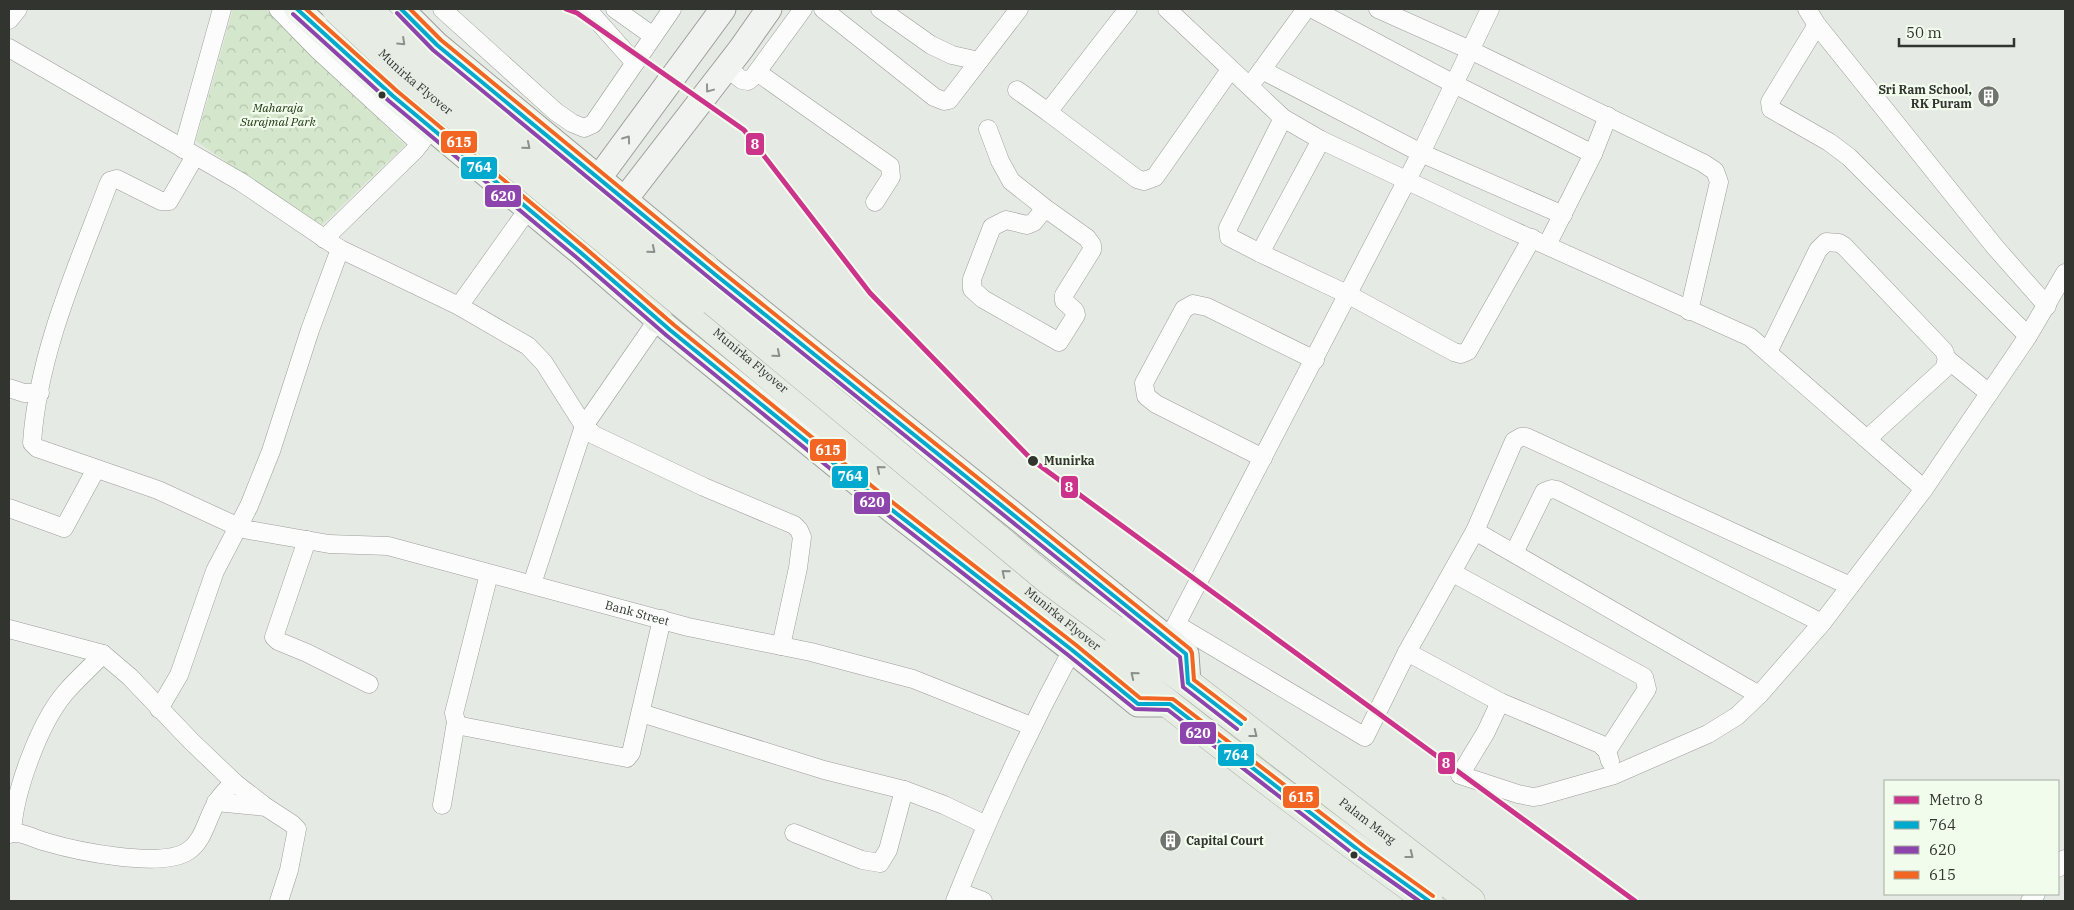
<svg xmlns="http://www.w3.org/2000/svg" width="2074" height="910" font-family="'IBM Plex Serif',serif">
	<defs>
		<pattern id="park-crowns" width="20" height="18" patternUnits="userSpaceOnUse" patternTransform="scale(1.25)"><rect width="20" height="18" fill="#d4e6cb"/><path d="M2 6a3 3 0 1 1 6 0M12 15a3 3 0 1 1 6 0" fill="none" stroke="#b6c6af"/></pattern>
	</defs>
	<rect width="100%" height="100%" fill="#e6eae4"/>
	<polygon fill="url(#park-crowns)" points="233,9 266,9 405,145 320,227 196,141"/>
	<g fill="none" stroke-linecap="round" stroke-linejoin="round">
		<defs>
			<g id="street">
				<polyline points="278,9 319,51 420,144"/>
				<polyline points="442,9 556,112 572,123 584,128 593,124 672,9"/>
				<polyline points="587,9 635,63"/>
				<polyline points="615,9 653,36"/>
				<polyline points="823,9 934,97 944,101 949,100 1019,9"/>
				<polyline points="880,9 931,45 952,55 979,61"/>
				<polyline points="1128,9 1048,112 1137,179 1144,181 1155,177 1230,70"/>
				<polyline points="1167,9 1283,118 1321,140 1501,225 1750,337 1924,489"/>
				<polyline points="1313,9 1454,84 1593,154"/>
				<polyline points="1378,9 1470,50 1703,163 1715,171 1719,182 1689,311"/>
				<polyline points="1807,9 1817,25 1995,247 2047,306"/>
				<polyline points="9,20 18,9"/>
				<polyline points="1817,25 1770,102 1771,109 1829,142 1849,157 2028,336"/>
				<polyline points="9,48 241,182 340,249 459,306 528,346 544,363 584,426 594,435 704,487 794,525 799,530 802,537 798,568 781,646"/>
				<polyline points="726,67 742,80 748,81 754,76 803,9"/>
				<polyline points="1262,70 1421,153 1563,215"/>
				<polyline points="757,72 890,166 891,177 875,202"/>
				<polyline points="1255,79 1306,9"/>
				<polyline points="1017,90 1048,112"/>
				<polyline points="1283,118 1228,228 1229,237 1260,253 1349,295 1454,352 1461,354 1468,351 1532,238"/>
				<polyline points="988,129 1000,161 1011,181 1045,208"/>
				<polyline points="183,149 222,9"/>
				<path id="s1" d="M 195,156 L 169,201 L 161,201 L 117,179 L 110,181 L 108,185 C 77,267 38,353 32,443 L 37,448 L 158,490 L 243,529 L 329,544 L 388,546 L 688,627 L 811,652 L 913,679 L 1031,726"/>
				<polygon points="1045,208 1087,238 1092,245 1092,250 1064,295 1064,301 1075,311 1076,315 1059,342 983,299 972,289 972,279 992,227 1006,220 1027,225 1034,222"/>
				<polyline points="324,239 415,150 427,134"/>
				<polyline points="1547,245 1593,154 1608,116"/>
				<polyline points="1260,253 1321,140"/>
				<polyline points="459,306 529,208"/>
				<polyline points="1768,352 1818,250 1826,242 1839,243 1844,246 1944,351 1947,359 1944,369 1867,439"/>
				<polyline points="1947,359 1989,393"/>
				<polyline points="9,388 24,393 40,393"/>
				<polyline points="1263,458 1156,404 1146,396 1144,383 1184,309 1193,304 1207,307 1315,360"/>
				<polyline points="9,508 64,528 96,469"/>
				<polyline points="1475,531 1759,695"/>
				<polyline points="307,540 274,637 278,641 307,653 369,684"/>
				<polyline points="1514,553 1544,492 1552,489 1557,490 1822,623"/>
				<polyline points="1453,573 1644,677 1647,689 1607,751"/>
				<polyline points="532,584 584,426 658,319"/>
				<polyline points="1177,625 1365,737 1407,652 1475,531 1514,441 1521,437 1526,437 1850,586"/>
				<polyline points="9,629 103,654 130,677 191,741 235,783 266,807"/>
				<polyline points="1171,634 1421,153 1490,9"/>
				<polyline points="1407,652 1500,702 1600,744 1607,751 1610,761"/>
				<polyline points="1500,702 1486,732 1460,775 1518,794 1533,797 1540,796 1614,775 1708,734 1737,716 1759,695 1822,623 1924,489 2028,336 2065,273"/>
				<polyline points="159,709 179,675 215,571 249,506 271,451 310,330 340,249"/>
				<polyline points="641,713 824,770 904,790 944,805 986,825"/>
				<polyline points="456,722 461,726 627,758 631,753 662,619"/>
				<polyline points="216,802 266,807 292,824 297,829 289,870 279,901"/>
				<polyline points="442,805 456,722 454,713 489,574"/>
				<path d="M 12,833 C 14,792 39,724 65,693 C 77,679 91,667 103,654"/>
				<polyline points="794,833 862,860 880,863 888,850 904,790"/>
				<path d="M 9,834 C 20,830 34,839 46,842 C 76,851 162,869 188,851 C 204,841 207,817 217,802 C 221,794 229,788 234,782"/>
				<polyline points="2058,868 2065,859"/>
				<polyline points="959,892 983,901"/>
				<path d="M 955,901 C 989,815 1028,732 1072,650"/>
				<polyline points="2030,901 2036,894"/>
			</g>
			<g id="secondary">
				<polyline points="297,9 393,96 580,252 670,330 874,496 1072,650 1138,704 1170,704"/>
				<polyline points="401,9 437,45 717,276 1168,639 1186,654 1188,683"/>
				<polyline points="588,190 598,179 723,9"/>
				<polyline points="615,212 741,49 769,9"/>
			</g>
			<g id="primary">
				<path id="s2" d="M 690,310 C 932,512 1173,717 1429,901"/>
				<path d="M 658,319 C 647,282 668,260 705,267"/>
				<path id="s3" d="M 1114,629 L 1188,683 L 1471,901"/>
			</g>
		</defs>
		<use href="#street" stroke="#9b9e99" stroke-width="19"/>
		<use href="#secondary" stroke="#9b9e99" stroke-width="27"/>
		<use href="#primary" stroke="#a8b1a4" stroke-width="29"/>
		<use href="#street" stroke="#fbfcfb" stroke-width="18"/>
		<use href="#secondary" stroke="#f1f3f0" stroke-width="25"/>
		<use href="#primary" stroke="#e7ece4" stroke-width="28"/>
		<defs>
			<g id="primary-bridge">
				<path id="s4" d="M 336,9 L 402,72 L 690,310"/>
				<polyline points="367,9 419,57 1048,580 1114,629"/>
			</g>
		</defs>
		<use href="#primary-bridge" stroke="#a8b1a4" stroke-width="29" stroke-linecap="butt"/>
		<use href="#primary-bridge" stroke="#e7ece4" stroke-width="28"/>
		<defs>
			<g id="bus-1">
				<polyline points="297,9 393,96 580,252 670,330 874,496 1072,650 1138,704 1170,704 1361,852 1429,901"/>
				<polyline points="401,9 437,45 717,276 1186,654 1188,683 1241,724"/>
			</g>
			<g id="bus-2">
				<polyline points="397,13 433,50 713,281 1180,657 1183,687 1237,729"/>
				<polyline points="293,14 389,101 576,257 666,335 870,501 1068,655 1135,709 1168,710 1357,857 1419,901"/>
			</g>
			<g id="bus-3">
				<polyline points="306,9 397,91 584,247 674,325 878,491 1076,645 1140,698 1173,699 1365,847 1433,896"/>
				<polyline points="410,9 441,40 721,271 1190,649 1192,653 1194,680 1245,719"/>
			</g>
		</defs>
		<use href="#bus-1" stroke="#f2fced" stroke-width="8"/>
		<use href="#bus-2" stroke="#f2fced" stroke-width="8"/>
		<use href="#bus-3" stroke="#f2fced" stroke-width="8"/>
		<use href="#bus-1" stroke="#00a9ce" stroke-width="4"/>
		<use href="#bus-2" stroke="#8e44ad" stroke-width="4"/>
		<use href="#bus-3" stroke="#f26522" stroke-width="4"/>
		<defs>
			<polyline id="metro-1" points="566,9 577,13 744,130 870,293 1032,460 1635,901"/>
		</defs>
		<use href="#metro-1" stroke="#f2fced" stroke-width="9"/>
		<use href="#metro-1" stroke="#cc338b" stroke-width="5"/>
	</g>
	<defs><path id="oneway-chevron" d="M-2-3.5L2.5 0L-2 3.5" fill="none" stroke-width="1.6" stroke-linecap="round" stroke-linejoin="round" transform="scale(1.25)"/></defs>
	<g stroke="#8c908a">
		<use href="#oneway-chevron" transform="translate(402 42) rotate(43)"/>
		<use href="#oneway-chevron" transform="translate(527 146) rotate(40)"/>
		<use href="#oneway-chevron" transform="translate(652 250) rotate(40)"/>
		<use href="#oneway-chevron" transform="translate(777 354) rotate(40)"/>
		<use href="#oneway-chevron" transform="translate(880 469) rotate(-140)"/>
		<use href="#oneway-chevron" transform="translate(1005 573) rotate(-140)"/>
		<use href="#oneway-chevron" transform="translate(1134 675) rotate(-141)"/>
		<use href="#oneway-chevron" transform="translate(1254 734) rotate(38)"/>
		<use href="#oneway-chevron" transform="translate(1410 855) rotate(38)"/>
	</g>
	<g stroke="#919490">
		<use href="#oneway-chevron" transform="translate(709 89) rotate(127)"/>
		<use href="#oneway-chevron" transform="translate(627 139) rotate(-54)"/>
	</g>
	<defs>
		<symbol id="building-disc" viewBox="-11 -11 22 22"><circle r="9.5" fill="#70746e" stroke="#f2fced"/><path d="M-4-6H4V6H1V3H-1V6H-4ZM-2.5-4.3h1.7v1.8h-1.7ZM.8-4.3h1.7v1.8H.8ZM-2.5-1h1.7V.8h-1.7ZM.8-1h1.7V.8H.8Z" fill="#fff"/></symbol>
	</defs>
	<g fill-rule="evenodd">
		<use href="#building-disc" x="1976" y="84" width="25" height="25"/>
		<use href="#building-disc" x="1158" y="828" width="25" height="25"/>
	</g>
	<g fill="#31342f" stroke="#f2fced" stroke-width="2">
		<circle cx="382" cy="95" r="4.5"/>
		<circle cx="1033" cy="461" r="6"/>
		<circle cx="1354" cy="855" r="4.5"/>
	</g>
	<g text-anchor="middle" stroke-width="4.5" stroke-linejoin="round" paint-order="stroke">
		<g font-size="12" fill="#31342f" stroke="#f2fced">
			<text dy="4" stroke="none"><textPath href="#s4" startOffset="108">Munirka Flyover</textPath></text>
			<text dy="4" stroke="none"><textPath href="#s2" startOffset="79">Munirka Flyover</textPath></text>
			<text dy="4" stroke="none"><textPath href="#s1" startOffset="1024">Bank Street</textPath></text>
			<text dy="4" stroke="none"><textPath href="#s2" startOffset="484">Munirka Flyover</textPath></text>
			<text dy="4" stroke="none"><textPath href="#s3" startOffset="318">Palam Marg</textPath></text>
		</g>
		<g font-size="12" font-weight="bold" fill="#31342f" stroke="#f2fced" text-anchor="end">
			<text x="1972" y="94">Sri Ram School,<tspan x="1972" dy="14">RK Puram</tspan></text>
			<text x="1186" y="845" text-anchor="start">Capital Court</text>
		</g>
		<g font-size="12" font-style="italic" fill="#1c330d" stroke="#f2fced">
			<text x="278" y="112">Maharaja<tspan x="278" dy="14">Surajmal Park</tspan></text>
		</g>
		<g font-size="12" font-weight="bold" fill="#31342f" stroke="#f2fced" text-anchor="start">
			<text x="1044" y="465">Munirka</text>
		</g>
	</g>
	<g stroke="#f2fced" stroke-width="2">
		<rect x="440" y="130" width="38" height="24" rx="5" fill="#f26522"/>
		<rect x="745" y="132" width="20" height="24" rx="5" fill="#cc338b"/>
		<rect x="460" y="156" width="38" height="24" rx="5" fill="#00a9ce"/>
		<rect x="484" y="184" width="38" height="24" rx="5" fill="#8e44ad"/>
		<rect x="809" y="438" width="38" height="24" rx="5" fill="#f26522"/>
		<rect x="831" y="465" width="38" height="24" rx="5" fill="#00a9ce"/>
		<rect x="1060" y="475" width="19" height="24" rx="5" fill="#cc338b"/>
		<rect x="853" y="491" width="38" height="24" rx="5" fill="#8e44ad"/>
		<rect x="1179" y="721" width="38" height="24" rx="5" fill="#8e44ad"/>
		<rect x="1217" y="743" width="38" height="24" rx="5" fill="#00a9ce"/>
		<rect x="1437" y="751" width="19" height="24" rx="5" fill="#cc338b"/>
		<rect x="1282" y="785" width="38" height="24" rx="5" fill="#f26522"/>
	</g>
	<g font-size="14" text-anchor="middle" font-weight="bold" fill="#fff">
		<text x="459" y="147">615</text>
		<text x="755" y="149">8</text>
		<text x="479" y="172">764</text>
		<text x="503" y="201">620</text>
		<text x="828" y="455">615</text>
		<text x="850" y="481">764</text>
		<text x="1069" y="492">8</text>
		<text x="872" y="507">620</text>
		<text x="1198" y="738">620</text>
		<text x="1236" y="760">764</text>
		<text x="1446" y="768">8</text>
		<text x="1301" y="802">615</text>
	</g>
	<rect width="2074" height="910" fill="none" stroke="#31342f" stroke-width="20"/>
	<rect x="1884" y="780" width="175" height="115" fill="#f2fced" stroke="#a5aca1"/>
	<rect x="1894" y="796" width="25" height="8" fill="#cc338b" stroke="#a5aca1"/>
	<text x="1929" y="805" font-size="15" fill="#31342f">Metro 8</text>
	<rect x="1894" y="821" width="25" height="8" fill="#00a9ce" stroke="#a5aca1"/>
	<text x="1929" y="830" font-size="15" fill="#31342f">764</text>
	<rect x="1894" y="846" width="25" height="8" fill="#8e44ad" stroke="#a5aca1"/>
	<text x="1929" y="855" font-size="15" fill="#31342f">620</text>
	<rect x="1894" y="871" width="25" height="8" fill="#f26522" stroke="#a5aca1"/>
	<text x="1929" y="880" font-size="15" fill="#31342f">615</text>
	<path d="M1899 38v8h115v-8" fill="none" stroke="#31342f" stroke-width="2.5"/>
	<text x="1906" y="38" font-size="15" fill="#31342f" stroke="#f2fced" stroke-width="4" paint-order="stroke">50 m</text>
</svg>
